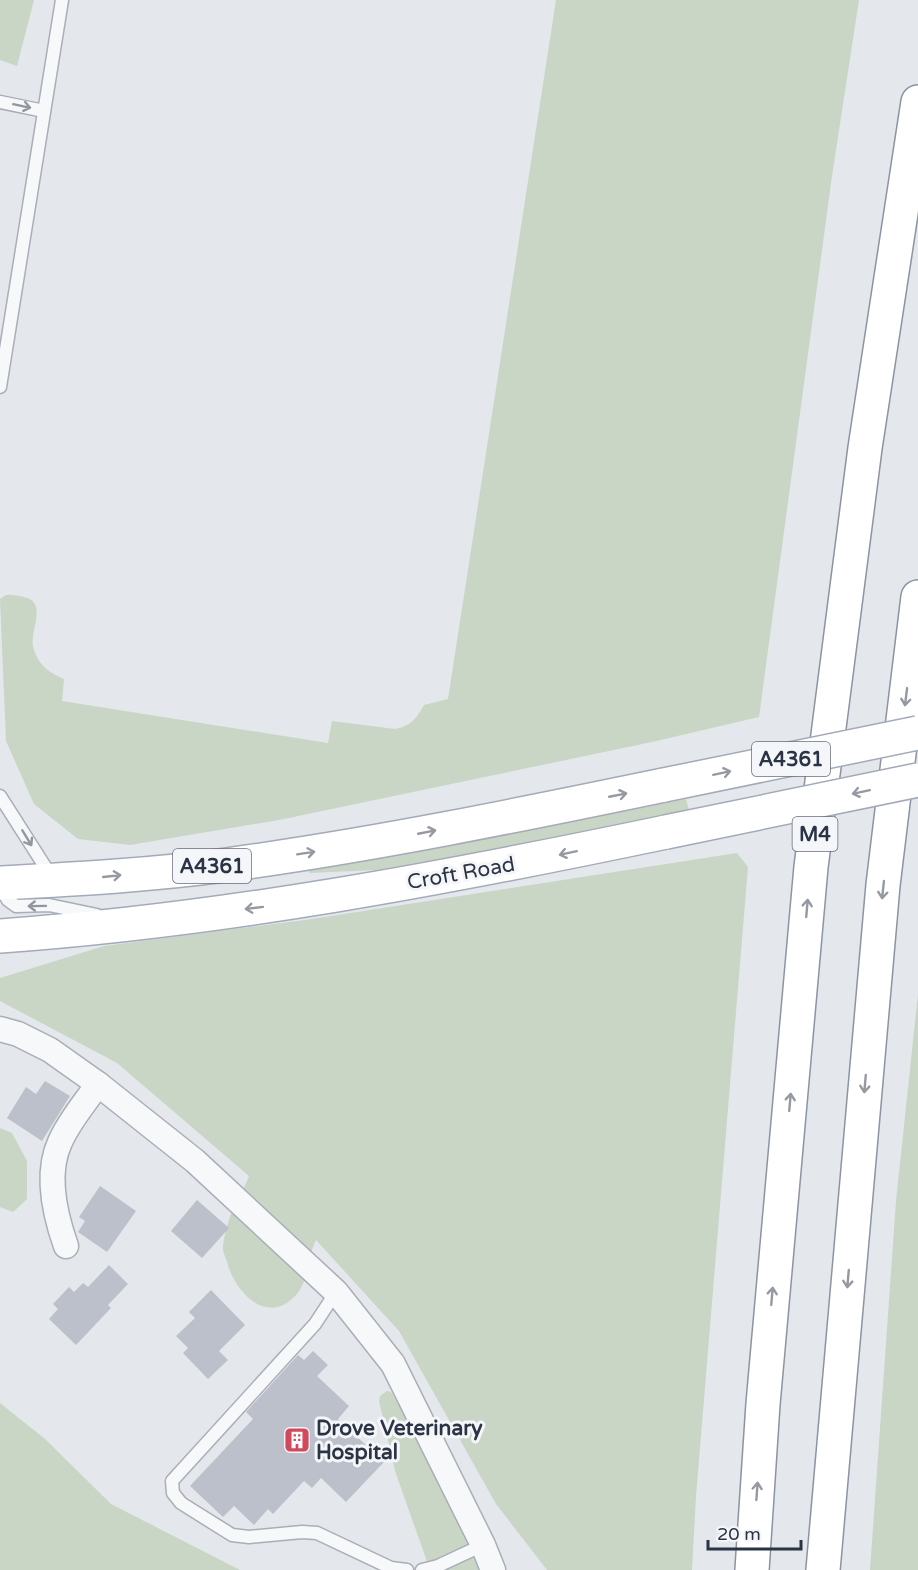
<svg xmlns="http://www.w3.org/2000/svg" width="918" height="1570" font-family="'Varela Round',sans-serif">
	<rect width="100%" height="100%" fill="#e4e7ec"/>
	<g fill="#c9d6c5">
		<polygon points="0,0 34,0 17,66 0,60"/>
		<path d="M 556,0 L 859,0 L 832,176 L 759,717 L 652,742 L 279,820 L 130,845 L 78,839 L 34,804 L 6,741 L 0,599 L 6,595 C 12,594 18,596 24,597 C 48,602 30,630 33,646 C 37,664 49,673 64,679 L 62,701 L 328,743 L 332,721 L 395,729 C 411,726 417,718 424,705 L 448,699 Z"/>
		<polygon points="686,799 689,810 497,849 376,870 310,873 308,871 313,866 472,841"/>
		<path d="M 737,853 L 748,867 L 696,1496 L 692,1570 L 547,1570 L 496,1504 L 399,1331 L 316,1240 C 307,1257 309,1281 296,1295 C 267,1327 235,1292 227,1262 C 226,1258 223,1253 223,1249 C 223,1239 229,1218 233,1209 C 237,1197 245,1188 249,1176 L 117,1063 L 0,1001 L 0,978 L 104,946 L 305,920 Z"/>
		<polygon points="918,994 918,1570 870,1570 896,1201"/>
		<polygon points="0,1128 12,1133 27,1161 27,1199 13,1212 0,1207"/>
		<polygon points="387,1391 391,1392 493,1570 430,1570 395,1471 379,1401 380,1396"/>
		<polygon points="0,1403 45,1439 111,1504 240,1570 0,1570"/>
	</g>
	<g fill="#bbc0ca">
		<polygon points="45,1081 70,1096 42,1141 7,1118 26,1087 36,1094"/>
		<polygon points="100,1186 136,1211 107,1252 78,1232 85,1221 79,1217"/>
		<polygon points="197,1200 229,1228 202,1258 171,1231"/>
		<polygon points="109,1265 128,1284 108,1305 111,1308 76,1345 49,1319 58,1309 53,1304 69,1287 74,1292 83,1283 88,1287"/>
		<polygon points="211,1290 245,1325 219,1351 228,1360 208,1379 183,1353 188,1348 176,1336 195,1318 189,1312"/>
		<polygon points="313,1351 328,1365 317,1376 349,1406 338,1419 384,1462 346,1502 321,1478 312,1488 304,1481 273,1514 268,1509 254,1525 234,1506 223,1517 190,1486 253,1419 246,1412 298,1355 304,1360"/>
	</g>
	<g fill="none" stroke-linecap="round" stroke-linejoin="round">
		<defs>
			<g id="service">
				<polyline points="0,102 44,111"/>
				<polyline points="0,387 62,0"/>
				<polyline points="0,796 51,876"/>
				<polyline points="0,887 8,900 16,906 49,905 97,915"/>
				<polyline points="336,1292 315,1324 172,1481 173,1493 181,1503 232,1535 249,1537 302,1532 317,1533 391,1568 407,1570"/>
				<polyline points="422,1570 438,1566 483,1545"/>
			</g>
			<g id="minor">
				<polyline points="0,1029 18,1034 50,1050 98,1084 195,1161 336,1292 393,1364 483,1545 493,1570"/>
				<path d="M 66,1246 C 55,1215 45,1174 60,1142 C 69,1121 85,1103 98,1084"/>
			</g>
			<g id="primary">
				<path d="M 0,883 C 75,879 151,875 226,865 C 373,845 519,815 664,785"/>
				<path d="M 0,936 C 225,920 446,878 666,832"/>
			</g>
			<g id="motorway">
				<polyline points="752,1570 763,1404 811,867 865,448 918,102"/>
				<polyline points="823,1570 883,885 918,597"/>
			</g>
		</defs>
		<use href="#service" stroke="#a9aeb7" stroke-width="15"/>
		<use href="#minor" stroke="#a9aeb7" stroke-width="27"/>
		<use href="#primary" stroke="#a3abb8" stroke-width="36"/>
		<use href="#motorway" stroke="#8b94a3" stroke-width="36"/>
		<use href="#service" stroke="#f7f8fa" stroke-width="12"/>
		<use href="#minor" stroke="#f7f8fa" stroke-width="24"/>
		<use href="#primary" stroke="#fff" stroke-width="33"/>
		<use href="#motorway" stroke="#fff" stroke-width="33"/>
		<defs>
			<g id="primary-bridge">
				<polyline points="664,785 918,733"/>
				<polyline points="666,832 918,780"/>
			</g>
		</defs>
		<use href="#primary-bridge" stroke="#a3abb8" stroke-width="36" stroke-linecap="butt"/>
		<use href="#primary-bridge" stroke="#fff" stroke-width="33"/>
	</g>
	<defs><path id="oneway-shaft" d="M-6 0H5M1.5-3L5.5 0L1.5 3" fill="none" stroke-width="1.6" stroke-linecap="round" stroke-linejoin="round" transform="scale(1.5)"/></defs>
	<g stroke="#9196a0">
		<use href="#oneway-shaft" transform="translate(22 106) rotate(12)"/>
		<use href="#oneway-shaft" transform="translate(27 838) rotate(59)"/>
		<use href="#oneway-shaft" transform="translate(37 906) rotate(179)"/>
	</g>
	<g stroke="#959aa2">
		<use href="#oneway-shaft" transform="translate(906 697) rotate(97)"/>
		<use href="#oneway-shaft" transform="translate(722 773) rotate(-12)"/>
		<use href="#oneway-shaft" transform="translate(861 792) rotate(168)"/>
		<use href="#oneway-shaft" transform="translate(618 795) rotate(-11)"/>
		<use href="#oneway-shaft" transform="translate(427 832) rotate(-11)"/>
		<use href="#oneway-shaft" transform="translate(306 853) rotate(-9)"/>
		<use href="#oneway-shaft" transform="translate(568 853) rotate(168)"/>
		<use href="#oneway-shaft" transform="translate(112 876) rotate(-6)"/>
		<use href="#oneway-shaft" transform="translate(883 890) rotate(96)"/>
		<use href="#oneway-shaft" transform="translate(254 908) rotate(173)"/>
		<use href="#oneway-shaft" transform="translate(807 908) rotate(-85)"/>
		<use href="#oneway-shaft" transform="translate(865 1084) rotate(95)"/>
		<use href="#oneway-shaft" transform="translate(790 1102) rotate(-85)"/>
		<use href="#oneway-shaft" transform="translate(848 1279) rotate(95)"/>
		<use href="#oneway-shaft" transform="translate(772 1296) rotate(-85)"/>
		<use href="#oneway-shaft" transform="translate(757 1491) rotate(-86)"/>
	</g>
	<defs>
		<symbol id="building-square" viewBox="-11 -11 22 22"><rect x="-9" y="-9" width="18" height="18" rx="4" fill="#d1495b" stroke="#f4f6f9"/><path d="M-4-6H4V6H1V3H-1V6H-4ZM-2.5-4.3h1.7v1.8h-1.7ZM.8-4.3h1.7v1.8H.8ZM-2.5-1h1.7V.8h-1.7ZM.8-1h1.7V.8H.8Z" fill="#fff"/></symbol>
	</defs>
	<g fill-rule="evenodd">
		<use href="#building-square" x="282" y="1425" width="30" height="30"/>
	</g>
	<g text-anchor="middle" stroke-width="6" stroke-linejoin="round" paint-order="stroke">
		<g fill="#f4f6f9" stroke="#676e7b" stroke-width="1.5">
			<rect x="752" y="742" width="78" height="34" rx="4.5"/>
			<rect x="792.5" y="817" width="45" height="34" rx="4.5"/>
			<rect x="173" y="849" width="78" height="34" rx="4.5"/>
		</g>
		<g font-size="20" font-weight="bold" fill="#2b3445">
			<text x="791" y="766">A4361</text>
			<text x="815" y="841">M4</text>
			<text x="212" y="873">A4361</text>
		</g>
		<g font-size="21" fill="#2b3445" stroke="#f4f6f9">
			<text transform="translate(461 873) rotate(-10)" y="7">Croft Road</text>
		</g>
		<g font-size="21" font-weight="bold" fill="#2b3445" stroke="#f4f6f9" text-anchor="start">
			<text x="316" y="1435">Drove Veterinary<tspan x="316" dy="24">Hospital</tspan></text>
		</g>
	</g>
	<path d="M708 1540v9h93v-9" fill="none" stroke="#2b3445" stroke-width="3"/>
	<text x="717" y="1540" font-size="18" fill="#2b3445" stroke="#f4f6f9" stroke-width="4.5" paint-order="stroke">20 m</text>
</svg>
